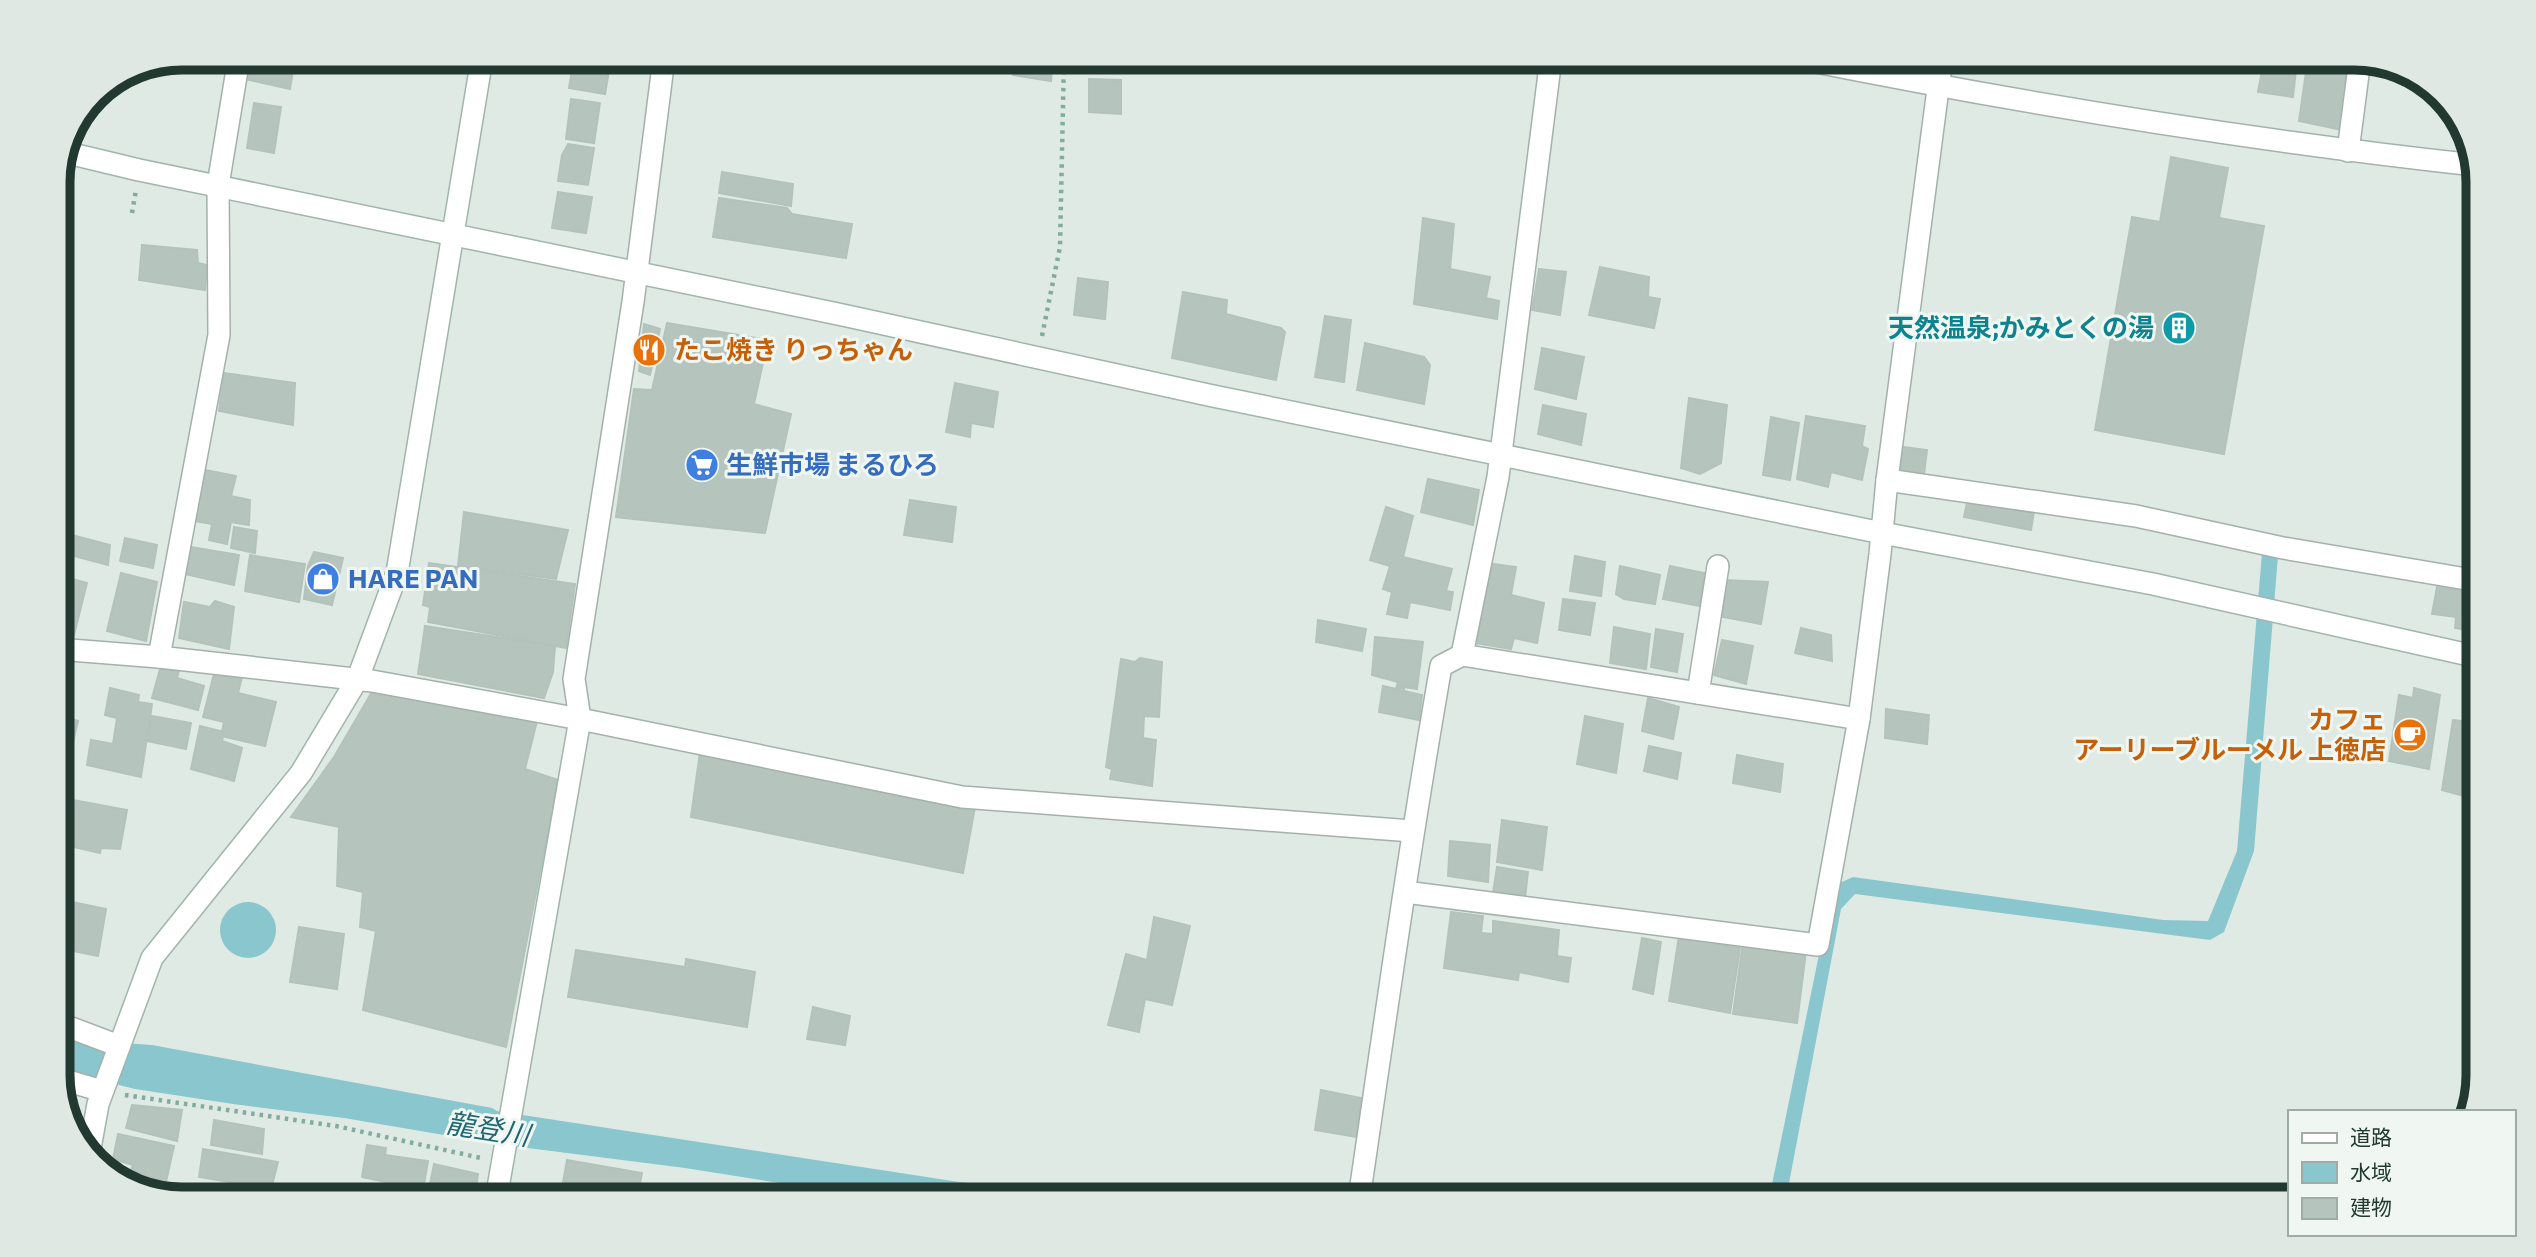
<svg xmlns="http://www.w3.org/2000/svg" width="2536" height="1257" font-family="Commissioner,'Noto Sans JP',sans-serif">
	<rect width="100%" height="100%" fill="#e0eae5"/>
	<g fill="#8ac6cd">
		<polygon points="2262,553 2278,556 2254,851 2224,932 2210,940 1855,894 1841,909 1786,1199 1769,1199 1833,886 1853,877 2163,920 2208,921 2237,851"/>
		<circle cx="248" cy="930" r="28"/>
		<polygon points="58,1034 83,1040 152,1045 492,1108 497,1111 1070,1199 880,1199 685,1168 497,1144 344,1118 233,1104 135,1089 58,1070"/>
	</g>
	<g fill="#b5c5be" stroke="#b3c3bc" stroke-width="2">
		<polygon points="249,58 295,58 290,89 245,79"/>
		<polygon points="574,58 611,59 605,94 569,88"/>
		<polygon points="972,58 1002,58 1001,64"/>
		<polygon points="1015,58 1053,58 1051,81 1013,75"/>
		<polygon points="1169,58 1196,58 1195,64 1169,60"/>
		<polygon points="2308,58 2348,65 2342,130 2299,121"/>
		<polygon points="2263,66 2296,70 2293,97 2258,92"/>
		<polygon points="1089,79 1121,80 1121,114 1089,112"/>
		<polygon points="571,99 600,103 594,143 566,139"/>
		<polygon points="254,103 281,107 274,153 247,148"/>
		<polygon points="568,144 594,148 588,185 558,181 562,155"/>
		<polygon points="2171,157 2228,168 2219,218 2264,226 2224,454 2095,430 2132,217 2160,222"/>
		<polygon points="722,172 793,184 791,206 719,193"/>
		<polygon points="558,192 592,197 586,233 552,228"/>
		<polygon points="719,198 787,208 792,214 852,224 846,258 713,237"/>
		<polygon points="1423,218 1454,224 1450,269 1490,277 1486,298 1499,301 1497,319 1414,304"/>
		<polygon points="142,245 197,250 198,263 207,265 205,290 139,280"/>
		<polygon points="1600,267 1649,277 1648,297 1660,299 1654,328 1589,315"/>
		<polygon points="1539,269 1566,272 1560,315 1532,310"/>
		<polygon points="1078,278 1108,282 1105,319 1074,315"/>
		<polygon points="1183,292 1227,300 1226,314 1281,328 1285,332 1276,380 1172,358"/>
		<polygon points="1325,316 1351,320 1344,382 1315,377"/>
		<polygon points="667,323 768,340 754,404 791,414 765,533 616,517 634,389 652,390"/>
		<polygon points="644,324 660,329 650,375 639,371"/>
		<polygon points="1365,343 1424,357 1430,365 1424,404 1357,390"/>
		<polygon points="1542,348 1584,357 1576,399 1535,389"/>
		<polygon points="224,373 295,383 293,425 219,411"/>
		<polygon points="955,383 998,392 993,427 971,423 970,437 946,432"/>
		<polygon points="1689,398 1727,405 1721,463 1700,474 1681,468"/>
		<polygon points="1543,405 1586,414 1581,445 1538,434"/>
		<polygon points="1806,416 1865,426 1862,446 1868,449 1862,480 1831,472 1828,487 1797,479"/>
		<polygon points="1771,417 1799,423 1790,480 1763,475"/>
		<polygon points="1896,446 1927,450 1924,474 1893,470"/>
		<polygon points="200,469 236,476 231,496 250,500 249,525 231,522 227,544 209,540 212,524 194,521"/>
		<polygon points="1428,479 1479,490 1473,525 1421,512"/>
		<polygon points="1969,493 2035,506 2031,530 1964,517"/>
		<polygon points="910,500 956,507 952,542 904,535"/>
		<polygon points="1386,507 1413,516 1403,557 1452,569 1446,591 1453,592 1450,610 1410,602 1407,618 1387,614 1392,592 1383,589 1390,566 1370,560"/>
		<polygon points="464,512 568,530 556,579 458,566"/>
		<polygon points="234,527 257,531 255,553 231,548"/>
		<polygon points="68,534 110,545 108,565 63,553"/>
		<polygon points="125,538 157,545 153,568 120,561"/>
		<polygon points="191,547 239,555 234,585 185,574"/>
		<polygon points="314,552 343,558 332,605 304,599 308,566"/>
		<polygon points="250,555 305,564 299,602 245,591"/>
		<polygon points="1575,556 1605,562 1601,596 1570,591"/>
		<polygon points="429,563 575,584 566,648 428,622 430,607 423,605"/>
		<polygon points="1487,563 1516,567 1511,595 1544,603 1537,643 1514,638 1511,649 1475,643"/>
		<polygon points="1620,566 1660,575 1655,604 1624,599 1616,594"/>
		<polygon points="1670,566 1704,573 1700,606 1663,599"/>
		<polygon points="121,573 157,582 146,641 107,631"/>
		<polygon points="61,576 87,583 74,635 58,631 58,595"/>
		<polygon points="1724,580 1768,582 1761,624 1718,616"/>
		<polygon points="2437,587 2478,593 2478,632 2455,628 2456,617 2432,614"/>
		<polygon points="1563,599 1595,603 1590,635 1559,630"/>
		<polygon points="215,601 234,607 229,649 179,638 184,602 210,607"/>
		<polygon points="1318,620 1366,629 1362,651 1316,642"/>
		<polygon points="425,626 555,646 553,672 544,698 418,674"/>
		<polygon points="1614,627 1650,634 1646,669 1610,663"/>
		<polygon points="1801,628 1831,635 1832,661 1795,653"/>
		<polygon points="1656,629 1683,634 1677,672 1651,667"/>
		<polygon points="1375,637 1423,642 1417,689 1404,687 1404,691 1422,695 1419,720 1379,712 1383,686 1396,689 1398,682 1372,675"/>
		<polygon points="1722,640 1753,646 1746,684 1714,675"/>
		<polygon points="1140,658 1162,662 1159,717 1144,716 1143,738 1156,740 1152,786 1110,779 1112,769 1106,767 1121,659 1135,662"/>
		<polygon points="162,662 180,667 177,678 204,686 198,710 152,698"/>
		<polygon points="216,666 243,673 238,693 276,702 265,746 221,736 224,722 203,717"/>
		<polygon points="110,688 139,695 138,702 152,704 141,777 87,765 91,740 113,744 117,718 105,715"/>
		<polygon points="2414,688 2440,695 2429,769 2389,761 2399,695 2413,698"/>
		<polygon points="373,690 537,721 525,769 558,780 506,1047 363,1010 376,931 360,927 363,892 337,886 339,827 291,817 334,757"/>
		<polygon points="58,696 66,697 63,705 73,708 71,719 78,721 72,747 58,742"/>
		<polygon points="1648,698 1679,707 1673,739 1642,731"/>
		<polygon points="1886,709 1929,715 1927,744 1885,738"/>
		<polygon points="152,716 191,723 186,749 147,741"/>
		<polygon points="1585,716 1623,724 1616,773 1577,764"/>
		<polygon points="2453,720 2478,723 2478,800 2442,790"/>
		<polygon points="200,726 224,732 222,741 242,748 234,781 191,769"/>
		<polygon points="1649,746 1681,753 1677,779 1644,771"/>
		<polygon points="700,752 975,807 963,873 691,817"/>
		<polygon points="1737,755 1783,764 1780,792 1733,783"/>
		<polygon points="73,800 127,810 120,849 101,848 100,853 65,845"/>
		<polygon points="1502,820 1547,827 1542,870 1497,862"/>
		<polygon points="1450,841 1490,845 1488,882 1448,876"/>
		<polygon points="1497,867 1528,872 1525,899 1493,893"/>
		<polygon points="58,899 106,909 98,956 58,948"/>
		<polygon points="1451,912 1483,916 1481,933 1493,934 1493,921 1559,930 1557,956 1571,958 1568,982 1519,972 1518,980 1444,968"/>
		<polygon points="1154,917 1190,926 1172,1005 1145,999 1139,1032 1108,1025 1126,954 1147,960"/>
		<polygon points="299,927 344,934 337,989 290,982"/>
		<polygon points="1679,936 1740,948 1730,1013 1669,1001"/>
		<polygon points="1642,938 1661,942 1653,994 1633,989"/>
		<polygon points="1743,942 1806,951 1797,1023 1733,1014"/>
		<polygon points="576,950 685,967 686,959 755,972 747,1027 568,997"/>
		<polygon points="813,1007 850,1016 845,1045 807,1039"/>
		<polygon points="1321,1090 1361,1098 1357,1137 1315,1130"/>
		<polygon points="132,1105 182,1110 177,1141 126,1128"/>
		<polygon points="214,1120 264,1129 262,1154 211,1145"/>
		<polygon points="118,1134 174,1146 166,1182 131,1170 133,1165 113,1159"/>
		<polygon points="367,1145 386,1148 385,1155 428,1161 423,1190 362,1177"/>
		<polygon points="203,1149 278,1162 271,1189 199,1177"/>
		<polygon points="567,1160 642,1173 637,1199 560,1199"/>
		<polygon points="434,1164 478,1174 475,1197 429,1189"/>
		<polygon points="396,1191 435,1199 394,1199"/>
	</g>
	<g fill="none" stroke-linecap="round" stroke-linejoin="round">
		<defs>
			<g id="street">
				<path d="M 1796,58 C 2020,103 2247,140 2475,165"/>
				<polyline points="2348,151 2360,59"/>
				<polyline points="1887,480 2136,516 2283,548 2478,581"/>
				<polyline points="58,649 159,657 372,681 580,719 962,797 1412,831"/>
				<polyline points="1462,655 1498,477 1551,58"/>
				<polyline points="159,657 219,335 218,185 239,58"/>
				<polyline points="1698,693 1718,566"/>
				<polyline points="580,719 574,679 633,302 664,58"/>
				<polyline points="1405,892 1818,945 1859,719 1880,554 1887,480 1942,58"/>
				<polyline points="58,1023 119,1046"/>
				<polyline points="58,1078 102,1091"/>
				<path d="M 1359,1199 C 1385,1021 1410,843 1441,666 L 1462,655 L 1859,719"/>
			</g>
			<g id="secondary">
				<polyline points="68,153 139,170 838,314 1213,396 1882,533 2153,584 2478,657"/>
				<polyline points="89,1154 98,1104 152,958 301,773 358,678 397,573 482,58"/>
				<polyline points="496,1199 580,719"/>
			</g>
		</defs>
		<use href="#street" stroke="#a3b1ac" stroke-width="24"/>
		<use href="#secondary" stroke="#a0b5ac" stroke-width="24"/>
		<g stroke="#82ac9d" stroke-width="4.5" stroke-dasharray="3.5 5" stroke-linecap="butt">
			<polyline points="132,213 136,190"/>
			<polyline points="1042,336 1060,247 1064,58"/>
			<polyline points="125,1095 336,1126 481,1158"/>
		</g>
		<use href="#street" stroke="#fff" stroke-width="21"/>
		<use href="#secondary" stroke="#fff" stroke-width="21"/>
	</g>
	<defs>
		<symbol id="building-disc" viewBox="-11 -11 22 22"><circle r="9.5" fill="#0f9aa8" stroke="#f0f7f3"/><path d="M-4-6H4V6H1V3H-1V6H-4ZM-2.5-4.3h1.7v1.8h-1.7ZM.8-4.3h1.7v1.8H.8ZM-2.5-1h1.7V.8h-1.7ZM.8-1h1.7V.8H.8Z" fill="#fff"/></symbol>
		<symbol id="restaurant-disc" viewBox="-11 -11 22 22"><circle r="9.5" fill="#e8710a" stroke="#f0f7f3"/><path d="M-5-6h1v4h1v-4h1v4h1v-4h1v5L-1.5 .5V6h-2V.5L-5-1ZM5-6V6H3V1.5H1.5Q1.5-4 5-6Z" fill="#fff"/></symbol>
		<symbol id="supermarket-disc" viewBox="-11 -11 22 22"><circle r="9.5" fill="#3f7fe0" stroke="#f0f7f3"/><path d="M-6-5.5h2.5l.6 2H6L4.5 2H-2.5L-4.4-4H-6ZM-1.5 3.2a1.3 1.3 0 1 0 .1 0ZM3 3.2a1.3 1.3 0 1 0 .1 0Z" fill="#fff"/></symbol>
		<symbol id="shop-disc" viewBox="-11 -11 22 22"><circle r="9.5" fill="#3f7fe0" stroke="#f0f7f3"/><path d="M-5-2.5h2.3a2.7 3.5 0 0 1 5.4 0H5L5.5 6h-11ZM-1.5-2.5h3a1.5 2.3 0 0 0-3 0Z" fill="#fff"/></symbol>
		<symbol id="cafe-disc" viewBox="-11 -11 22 22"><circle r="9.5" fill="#e8710a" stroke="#f0f7f3"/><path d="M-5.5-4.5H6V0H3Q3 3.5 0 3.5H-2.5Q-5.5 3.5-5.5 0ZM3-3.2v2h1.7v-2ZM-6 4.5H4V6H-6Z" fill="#fff"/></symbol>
	</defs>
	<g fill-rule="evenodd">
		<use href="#building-disc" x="2160" y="309" width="38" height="38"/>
		<use href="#restaurant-disc" x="630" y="331" width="38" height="38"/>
		<use href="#supermarket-disc" x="683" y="446" width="38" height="38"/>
		<use href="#shop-disc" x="304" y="560" width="38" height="38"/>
		<use href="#cafe-disc" x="2391" y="716" width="38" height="38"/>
	</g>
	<g text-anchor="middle" stroke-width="6" stroke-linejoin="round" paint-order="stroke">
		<g font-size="26" font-weight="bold" fill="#0d838f" stroke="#f0f7f3" text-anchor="end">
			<text x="2154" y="337">天然温泉;かみとくの湯</text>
		</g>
		<g font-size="26" font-weight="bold" fill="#c56008" stroke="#f0f7f3" text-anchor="start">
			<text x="674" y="359">たこ焼き りっちゃん</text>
			<text x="2386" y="729" text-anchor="end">カフェ<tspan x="2386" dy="30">アーリーブルーメル 上徳店</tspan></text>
		</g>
		<g font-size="26" font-weight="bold" fill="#366cbe" stroke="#f0f7f3" text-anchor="start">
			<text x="726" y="474">生鮮市場 まるひろ</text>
			<text x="348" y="588">HARE PAN</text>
		</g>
		<g font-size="28" font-style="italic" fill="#1f6872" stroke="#f0f7f3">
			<text transform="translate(488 1129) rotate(9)" y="10">龍登川</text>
		</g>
	</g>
	<path d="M0 0H2536V1257H0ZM182 70H2354A112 112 0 0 1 2466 182V1075A112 112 0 0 1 2354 1187H182A112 112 0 0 1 70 1075V182A112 112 0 0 1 182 70Z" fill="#e0e8e4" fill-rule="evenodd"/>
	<path fill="none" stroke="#223932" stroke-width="9" d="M182 70H2354A112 112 0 0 1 2466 182V1075A112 112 0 0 1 2354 1187H182A112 112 0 0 1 70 1075V182A112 112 0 0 1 182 70Z"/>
	<rect x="2288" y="1110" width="228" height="126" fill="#f0f7f3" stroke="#9eaba6" stroke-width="2"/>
	<rect x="2302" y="1133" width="35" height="10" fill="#ffffff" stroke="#9eaba6" stroke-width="2"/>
	<text x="2350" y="1145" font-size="21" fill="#223932">道路</text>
	<rect x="2302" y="1162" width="35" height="21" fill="#8ac6cd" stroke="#9eaba6" stroke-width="2"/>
	<text x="2350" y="1180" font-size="21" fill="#223932">水域</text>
	<rect x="2302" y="1198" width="35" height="21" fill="#b5c5be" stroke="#9eaba6" stroke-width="2"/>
	<text x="2350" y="1215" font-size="21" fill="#223932">建物</text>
</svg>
